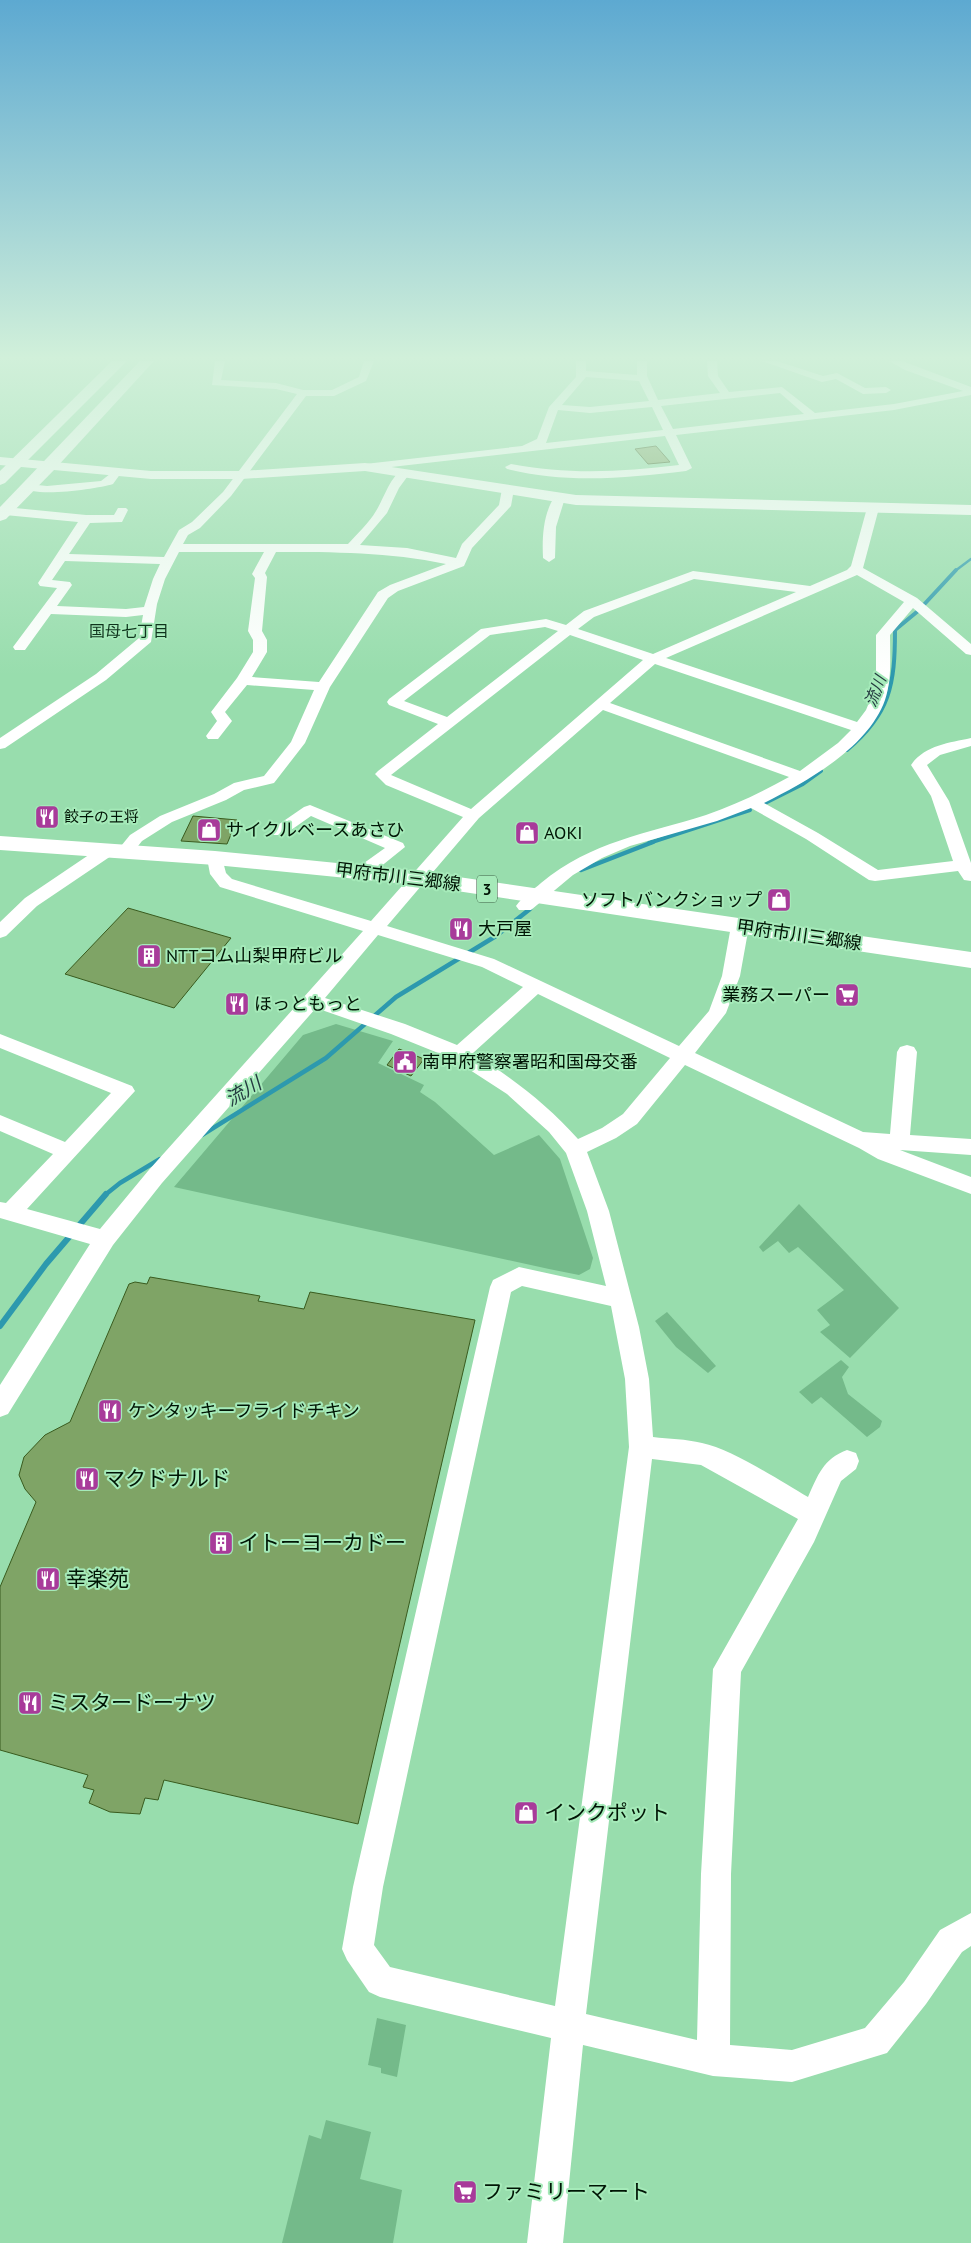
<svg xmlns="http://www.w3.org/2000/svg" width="971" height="2243" font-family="'PT Sans','Noto Sans JP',sans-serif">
	<rect width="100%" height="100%" fill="#98ddad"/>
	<g fill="#74ba8a">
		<polygon points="336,1024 393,1041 378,1063 424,1085 420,1092 435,1102 494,1155 539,1135 560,1159 593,1258 590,1269 579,1275 549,1269 174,1187 303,1035"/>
		<polygon points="799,1204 899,1308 850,1358 820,1332 830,1325 817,1310 844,1290 798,1247 789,1253 778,1241 763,1252 759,1247"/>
		<polygon points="667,1312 716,1366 708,1373 676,1347 655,1321"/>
		<polygon points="841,1360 849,1367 842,1377 848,1394 882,1421 880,1427 867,1437 821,1397 812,1404 799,1392"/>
		<polygon points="377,2018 406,2025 397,2077 381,2073 381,2068 368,2065"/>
		<polygon points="326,2120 371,2132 360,2179 402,2190 393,2243 282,2243 309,2135 321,2139"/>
	</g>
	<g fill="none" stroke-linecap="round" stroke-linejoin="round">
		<polyline stroke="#2d99ae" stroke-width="2.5" points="955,571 971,559"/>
		<g stroke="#2d99ae" stroke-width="4">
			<path d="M 847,750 C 890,714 895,685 895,630 L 918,611 L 956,570"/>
			<polyline points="761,805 803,784 821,771"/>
			<polyline points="649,843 750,810"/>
		</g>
		<g stroke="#2d99ae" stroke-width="4.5">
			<polyline points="581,870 653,842"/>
			<polyline points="202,1135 326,1058 396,997 496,936 530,909"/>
			<polyline points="105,1195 120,1183 160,1159"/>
		</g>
		<polyline stroke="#2d99ae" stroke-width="6" points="0,1326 46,1264 106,1194"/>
	</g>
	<g fill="#7fa466" stroke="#395b1e">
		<polygon points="656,446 670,462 648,464 635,449"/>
		<polygon points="193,816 237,820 227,844 181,841"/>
		<polygon points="128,908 231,938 174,1008 65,974"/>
		<polygon points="399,1049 424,1059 411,1076 387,1065"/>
		<polygon points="150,1277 260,1296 258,1301 304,1309 310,1292 475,1320 358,1824 164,1780 158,1800 145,1798 140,1814 110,1812 89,1803 94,1790 83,1787 88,1775 0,1750 0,1587 36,1502 25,1489 19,1475 24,1457 45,1435 70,1422 129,1284 135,1282 147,1284"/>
	</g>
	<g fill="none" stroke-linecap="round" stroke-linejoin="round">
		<g fill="#fff" fill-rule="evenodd">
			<path d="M 215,361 L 225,361 L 221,380 L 276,383 L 303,390 L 332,390 L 359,377 L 364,361 L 374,361 L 366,381 L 334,396 L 306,396 L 231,496 L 200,528 L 188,535 L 183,544 L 348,544 C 357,534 369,523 376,511 C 383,501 391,473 404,470 L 410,473 L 399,488 L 387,513 L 360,545 L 407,548 L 456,558 L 462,544 L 499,505 L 502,489 L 508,486 L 514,489 L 511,506 L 472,548 L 464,566 L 398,591 L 388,598 L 330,687 L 305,743 L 274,783 L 244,790 L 226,800 L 172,822 L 142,841 L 131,855 L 119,855 L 117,851 L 130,835 L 160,816 L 214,794 L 234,783 L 264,776 L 291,742 L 314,690 L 247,685 L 225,712 L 232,721 L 218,739 L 208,739 L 206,736 L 217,721 L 211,712 L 237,678 L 253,652 L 253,640 L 248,631 L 255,578 L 252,574 L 264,552 L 179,552 L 165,579 L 157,604 L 151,642 L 106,680 L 5,748 L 0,749 L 0,738 L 96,674 L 139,638 L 143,615 L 126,617 L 51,614 L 25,650 L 15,650 L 13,647 L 57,588 L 40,586 L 38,583 L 78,522 L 5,515 L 1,513 L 0,510 L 5,507 L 86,515 L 114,515 L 118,508 L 126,508 L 128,510 L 122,522 L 90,523 L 69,554 L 164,557 L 179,530 L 192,522 L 223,492 L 297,394 L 276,389 L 212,385 ZM 276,552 C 334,552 389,552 446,564 L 390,585 L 378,592 L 319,682 L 252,677 L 267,652 L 267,640 L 262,631 L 267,577 L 265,573 ZM 65,561 L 160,564 L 153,579 L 144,607 L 126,609 L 57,606 L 72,585 L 70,582 L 52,580 Z"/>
			<path d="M 576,361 L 586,361 L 586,371 L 637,375 L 637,361 L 647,361 L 647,376 L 658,400 L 720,393 L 708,376 L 707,361 L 717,361 L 718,376 L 729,392 L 782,387 L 815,413 L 894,404 L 963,391 L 905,370 L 889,361 L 902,361 L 971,387 L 971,395 L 894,410 L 676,435 L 692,468 L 686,471 C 626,478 567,484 507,469 L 505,467 L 511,464 C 568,475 622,472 679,465 L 665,436 L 365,470 L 359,467 L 365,464 L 522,446 L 537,439 L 549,407 L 576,377 ZM 586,377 L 639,381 L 649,401 L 590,407 L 562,405 ZM 780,393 L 804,414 L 673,429 L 661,406 ZM 652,407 L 663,430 L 546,443 L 558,410 L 590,413 Z"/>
			<polygon points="762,361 777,361 823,376 837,373 865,388 886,387 891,390 886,393 863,394 836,379 822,382"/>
			<path d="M 115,470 L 121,473 L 113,484 C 97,489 34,498 22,487 L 28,484 L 47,486 L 101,481 Z"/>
			<path d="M 559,495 L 565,498 L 556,527 L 555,558 L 549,562 L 543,558 C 542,537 543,514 555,496 Z"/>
			<path d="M 873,505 L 879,508 L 863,568 L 917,598 L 971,644 L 971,655 L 966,654 L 913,608 L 890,635 C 890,657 892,679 885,700 C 868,748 806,782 764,803 L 818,833 L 878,870 L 953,861 L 931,796 L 911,765 C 925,745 949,743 971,738 L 971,746 L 940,755 L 927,765 L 949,801 L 971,863 L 971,881 L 964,880 L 958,871 L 875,881 L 869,880 L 806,839 L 751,808 L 717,821 L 630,846 L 602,858 L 573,875 L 531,910 L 519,910 L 516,906 C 522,897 533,890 541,883 C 592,841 646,834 706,815 C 735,805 762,792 789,777 L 603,710 L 479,818 L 387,926 L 494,959 L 679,1046 L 709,1011 L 722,976 L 731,926 L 734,922 L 746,922 L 749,926 L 740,976 L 726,1013 L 695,1053 L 863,1132 L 890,1134 L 897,1052 L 900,1047 L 907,1045 L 914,1047 L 917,1052 L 910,1135 L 971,1139 L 971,1155 L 900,1150 L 971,1177 L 971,1194 L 878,1159 L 859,1148 L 685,1065 L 637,1124 L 616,1138 L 587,1152 L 609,1211 L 639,1327 L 649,1379 L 653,1437 C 669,1439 686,1439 702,1443 C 732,1449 780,1481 808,1497 C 818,1475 823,1459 847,1450 L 856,1453 L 859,1461 L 856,1469 L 841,1481 L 814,1542 L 741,1672 L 731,1874 L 730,2045 L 792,2050 L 865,2028 L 904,1982 L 940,1930 L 971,1913 L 971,1946 L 962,1952 L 926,2004 L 887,2053 L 792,2082 L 713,2076 L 583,2045 L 563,2243 L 527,2243 L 551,2038 L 380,1997 L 369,1992 L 347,1960 L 342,1949 L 353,1887 L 490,1287 L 493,1280 L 519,1267 L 606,1286 L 587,1211 L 566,1153 L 549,1132 L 507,1094 L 453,1059 L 391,1034 L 316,1008 L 162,1183 L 113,1245 L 8,1414 L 0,1417 L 0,1385 L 90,1244 L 0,1218 L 0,1202 L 6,1203 L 53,1154 L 0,1131 L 0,1115 L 65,1142 L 111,1093 L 0,1048 L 0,1034 L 132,1086 L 135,1091 L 27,1209 L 100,1229 L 148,1171 L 363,931 L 220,887 L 210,874 L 207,858 L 209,854 L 221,854 L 226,873 L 232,879 L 371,921 L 463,817 L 386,785 L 375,774 L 378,771 L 438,724 L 389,705 L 387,702 L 389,699 L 481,629 L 546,619 L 566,625 L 584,611 L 693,571 L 810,586 L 847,570 L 851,566 L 867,508 ZM 857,575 L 904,602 L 876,635 L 876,674 L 873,693 L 866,710 L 857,722 L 666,658 ZM 694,579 L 796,592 L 653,654 L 578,629 L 594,617 ZM 545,627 L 558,631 L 447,717 L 404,701 L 490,635 ZM 570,635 L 643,660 L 471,809 L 391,775 ZM 655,664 L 851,730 L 838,743 L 800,771 L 610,703 ZM 378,935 L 482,967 L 523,987 L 457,1045 L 405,1024 L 325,998 ZM 538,994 L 670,1058 L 623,1114 L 602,1128 L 578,1139 C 547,1104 512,1078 473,1053 ZM 522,1286 L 611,1306 L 625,1379 L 629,1447 L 555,2006 L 390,1967 L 374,1945 L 383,1887 L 511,1292 ZM 652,1459 L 701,1465 L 798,1519 L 713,1669 L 701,1874 L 697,2040 L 586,2014 Z"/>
			<polygon points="310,805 403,843 405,847 369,876 357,876 355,872 357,868 385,848 311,816 284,835 272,835 270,832 272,829 304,807"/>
			<polygon points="108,845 114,846 116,850 114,854 37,906 6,936 0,938 0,922 25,898 102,846"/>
		</g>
		<g fill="#fff" fill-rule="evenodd">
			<polygon points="0,457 151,471 241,471 365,463 576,495 971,505 971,515 576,505 365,471 241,479 151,479 0,465"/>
			<polygon points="0,836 215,851 417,871 971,952 971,968 417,885 215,865 0,850"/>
		</g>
		<g fill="#fff" fill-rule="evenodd">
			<polygon points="112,361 127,361 5,483 0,485 0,471"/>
			<polygon points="140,361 154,361 55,469 6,519 0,521 0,507"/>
		</g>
	</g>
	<linearGradient id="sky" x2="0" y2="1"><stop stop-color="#5da9d1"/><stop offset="0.53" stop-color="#d1f0da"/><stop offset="1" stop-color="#d1f0da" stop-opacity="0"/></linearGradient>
	<rect width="971" height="675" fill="url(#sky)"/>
	<defs>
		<symbol id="restaurant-square" viewBox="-11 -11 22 22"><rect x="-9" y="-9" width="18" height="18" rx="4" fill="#a83b9a" stroke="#a5eab9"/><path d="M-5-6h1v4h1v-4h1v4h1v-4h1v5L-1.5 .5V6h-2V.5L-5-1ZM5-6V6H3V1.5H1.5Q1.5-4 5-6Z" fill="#fff"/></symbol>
		<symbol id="shop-square" viewBox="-11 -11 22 22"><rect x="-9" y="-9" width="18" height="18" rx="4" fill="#a83b9a" stroke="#a5eab9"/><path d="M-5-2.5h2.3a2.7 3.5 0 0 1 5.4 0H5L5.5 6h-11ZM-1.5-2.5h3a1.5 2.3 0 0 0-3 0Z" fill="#fff"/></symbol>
		<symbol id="building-square" viewBox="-11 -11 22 22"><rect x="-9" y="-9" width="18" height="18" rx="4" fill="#a83b9a" stroke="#a5eab9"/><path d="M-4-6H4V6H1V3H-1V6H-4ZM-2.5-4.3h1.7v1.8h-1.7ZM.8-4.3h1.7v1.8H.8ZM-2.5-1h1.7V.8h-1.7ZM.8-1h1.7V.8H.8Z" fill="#fff"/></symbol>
		<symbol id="supermarket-square" viewBox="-11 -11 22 22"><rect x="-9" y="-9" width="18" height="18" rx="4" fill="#a83b9a" stroke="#a5eab9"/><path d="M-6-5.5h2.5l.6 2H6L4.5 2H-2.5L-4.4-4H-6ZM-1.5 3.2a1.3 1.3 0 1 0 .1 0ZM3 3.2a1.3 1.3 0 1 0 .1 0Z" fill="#fff"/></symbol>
		<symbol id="civic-square" viewBox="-11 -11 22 22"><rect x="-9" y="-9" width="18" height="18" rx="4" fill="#a83b9a" stroke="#a5eab9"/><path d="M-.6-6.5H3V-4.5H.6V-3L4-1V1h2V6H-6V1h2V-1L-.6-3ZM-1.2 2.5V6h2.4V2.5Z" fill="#fff"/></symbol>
	</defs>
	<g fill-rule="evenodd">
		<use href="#restaurant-square" x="33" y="803" width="28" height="28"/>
		<use href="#shop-square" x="195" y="816" width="28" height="28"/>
		<use href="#shop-square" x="513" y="819" width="28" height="28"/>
		<use href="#shop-square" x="765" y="886" width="28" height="28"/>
		<use href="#restaurant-square" x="447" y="915" width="28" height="28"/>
		<use href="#building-square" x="135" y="942" width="28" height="28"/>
		<use href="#supermarket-square" x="833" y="981" width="28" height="28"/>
		<use href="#restaurant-square" x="223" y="990" width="28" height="28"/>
		<use href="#civic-square" x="391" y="1048" width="28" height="28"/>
		<use href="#restaurant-square" x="96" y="1397" width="28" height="28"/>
		<use href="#restaurant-square" x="73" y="1465" width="28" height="28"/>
		<use href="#building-square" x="207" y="1529" width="28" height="28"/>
		<use href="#restaurant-square" x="34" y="1565" width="28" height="28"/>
		<use href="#restaurant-square" x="16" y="1689" width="28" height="28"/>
		<use href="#shop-square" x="512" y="1799" width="28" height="28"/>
		<use href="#supermarket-square" x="451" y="2178" width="28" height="28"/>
	</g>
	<g text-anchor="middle" stroke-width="4" stroke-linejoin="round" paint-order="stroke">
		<g font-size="15" fill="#001505" stroke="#a5eab9" text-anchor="start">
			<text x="64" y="822">餃子の王将</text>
		</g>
		<g font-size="16" fill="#0f341d" stroke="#a5eab9">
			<text x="129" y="637">国母七丁目</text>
		</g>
		<g font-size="16" font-style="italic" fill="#243b40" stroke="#a5eab9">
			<text transform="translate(875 691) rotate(-69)" y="6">流川</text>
		</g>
		<rect fill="#a5eab9" stroke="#32553b" stroke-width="1" x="477" y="875.5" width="20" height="27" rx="4"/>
		<g font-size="16" font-weight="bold" fill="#001505">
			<text x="487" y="895">3</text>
		</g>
		<g font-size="18" fill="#001505" stroke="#a5eab9" text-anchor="start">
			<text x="226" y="836">サイクルベースあさひ</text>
			<text x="544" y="839">AOKI</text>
			<text x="762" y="906" text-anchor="end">ソフトバンクショップ</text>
			<text x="478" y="935">大戸屋</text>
			<text x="166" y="962">NTTコム山梨甲府ビル</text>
			<text x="830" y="1001" text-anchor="end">業務スーパー</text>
			<text x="254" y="1010">ほっともっと</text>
			<text x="422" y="1068">南甲府警察署昭和国母交番</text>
			<text x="128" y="1417">ケンタッキーフライドチキン</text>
		</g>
		<g font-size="18" fill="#001505" stroke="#a5eab9">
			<text transform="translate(398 877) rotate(7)" y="6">甲府市川三郷線</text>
			<text transform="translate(799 935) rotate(8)" y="6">甲府市川三郷線</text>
		</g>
		<g font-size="19" font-style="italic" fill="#243b40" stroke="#a5eab9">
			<text transform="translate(243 1091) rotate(-31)" y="7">流川</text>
		</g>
		<g font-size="21" fill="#001505" stroke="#a5eab9" text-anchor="start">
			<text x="104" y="1486">マクドナルド</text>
			<text x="238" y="1550">イトーヨーカドー</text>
			<text x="66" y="1586">幸楽苑</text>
			<text x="48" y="1710">ミスタードーナツ</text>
			<text x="544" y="1820">インクポット</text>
			<text x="482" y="2199">ファミリーマート</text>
		</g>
	</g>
</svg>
